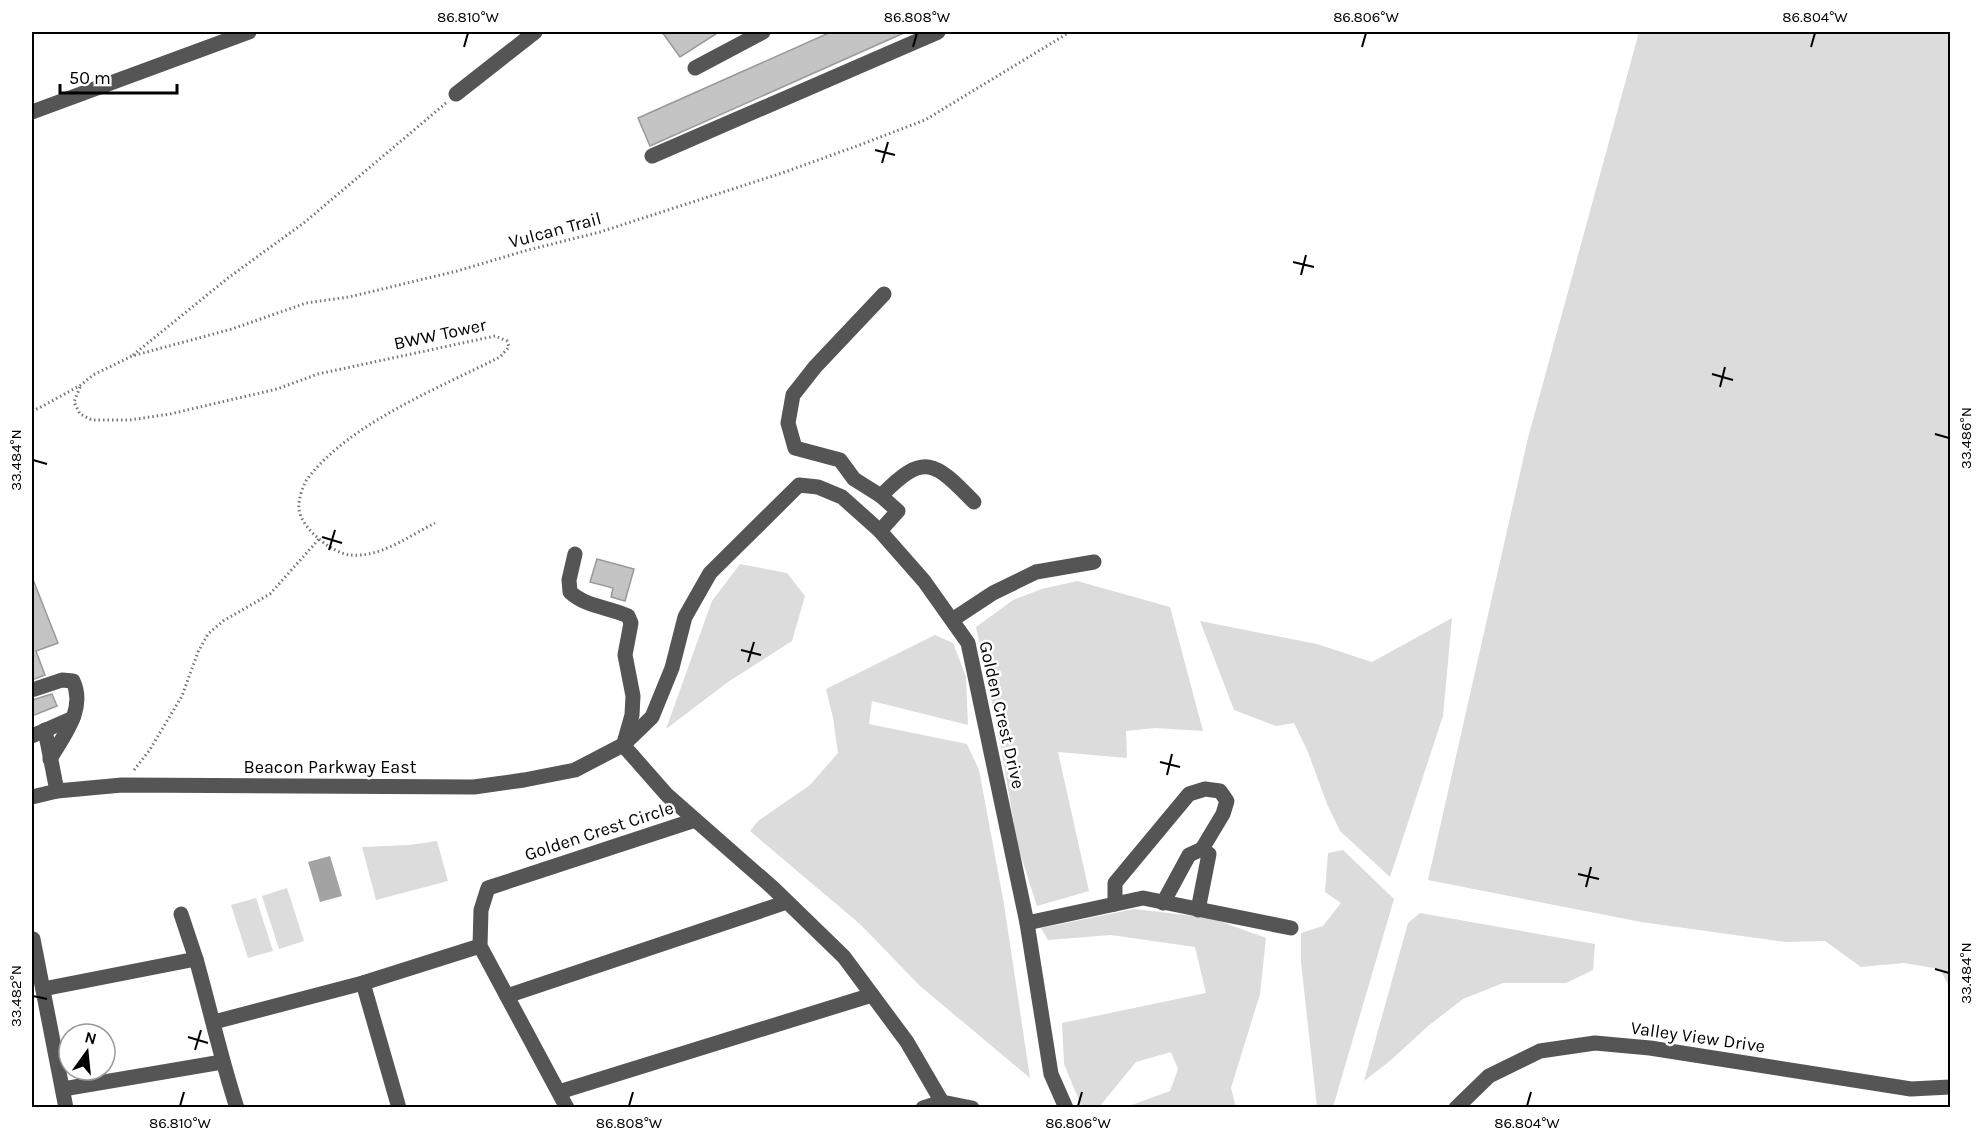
<svg xmlns="http://www.w3.org/2000/svg" width="1982" height="1139" font-family="Karla,sans-serif">
	<rect width="100%" height="100%" fill="#fff"/>
	<g fill="#dcdcdc">
		<polygon points="1639,32 1950,32 1950,989 1940,969 1904,963 1861,967 1825,941 1786,942 1641,922 1428,880 1528,438"/>
		<polygon points="740,564 787,573 805,596 792,641 728,682 666,729 712,601"/>
		<polygon points="1077,581 1170,607 1203,731 1155,728 1126,731 1127,758 1058,752 1089,891 1037,906 1018,847 998,731 976,627 1013,600 1042,589"/>
		<polygon points="1452,618 1443,716 1390,877 1340,831 1327,804 1308,752 1294,723 1276,726 1234,710 1200,621 1317,644 1372,662"/>
		<polygon points="935,635 953,643 966,677 968,725 872,701 869,724 967,744 979,770 1004,904 1030,1078 920,986 861,925 750,831 758,821 810,785 838,753 833,718 826,689"/>
		<polygon points="437,841 448,881 376,900 362,847 409,845"/>
		<polygon points="1343,850 1394,899 1333,1107 1317,1107 1301,962 1301,933 1323,926 1341,903 1325,892 1328,853"/>
		<polygon points="287,888 304,941 279,949 262,896"/>
		<polygon points="256,898 273,951 248,958 231,905"/>
		<polygon points="1134,909 1211,918 1266,938 1260,994 1231,1088 1236,1107 1126,1107 1170,1091 1178,1069 1171,1052 1136,1062 1099,1107 1081,1105 1064,1064 1062,1023 1206,993 1195,947 1111,935 1048,940 1041,928"/>
		<polygon points="1420,913 1595,944 1593,970 1566,983 1503,983 1463,999 1428,1026 1391,1060 1364,1081 1408,923"/>
	</g>
	<polygon fill="#a3a3a3" points="330,856 342,896 320,902 308,862"/>
	<g fill="#c4c4c4" stroke="#999" stroke-width="1.5">
		<polygon points="662,32 719,32 680,57"/>
		<polygon points="831,32 906,32 650,146 638,118"/>
		<polygon points="597,559 634,569 625,601 611,597 613,588 590,582"/>
		<polygon points="32,577 58,643 36,651 45,675 32,680"/>
		<polygon points="52,694 57,706 32,716 32,700"/>
	</g>
	<g fill="none" stroke-linecap="round" stroke-linejoin="round">
		<g stroke="#777" stroke-width="3" stroke-dasharray="1.5 3" stroke-linecap="butt">
			<polyline points="133,355 228,278 305,222 446,103"/>
			<path d="M 80,387 L 74,402 L 80,414 L 92,420 L 130,420 L 170,414 L 277,389 L 318,374 L 495,336 L 507,341 L 509,347 L 500,357 C 439,388 350,423 308,478 C 303,484 298,501 299,508 C 300,528 332,553 350,555 C 380,558 409,536 435,523"/>
			<polyline points="32,411 39,408 81,385 93,375 132,356 232,329 306,303 349,297 457,271 528,250 600,232 782,173 857,146 925,120 1070,32"/>
			<polyline points="134,770 149,751 182,696 198,652 208,634 223,621 270,594 319,539"/>
		</g>
		<g stroke="#555" stroke-width="15">
			<polyline points="695,68 763,32"/>
			<polyline points="456,94 535,32"/>
			<polyline points="32,112 249,32"/>
			<polyline points="652,156 938,32"/>
			<path d="M 881,496 C 924,451 935,462 974,502"/>
			<polyline points="880,531 898,511 881,496 854,479 840,460 795,448 788,423 793,395 815,367 884,294"/>
			<path d="M 575,554 L 569,580 L 570,592 C 586,607 609,607 628,616 L 631,623 L 625,655 L 633,696 L 632,715 L 624,743"/>
			<polyline points="952,620 993,593 1036,572 1094,562"/>
			<path d="M 32,690 L 62,680 L 73,681 C 86,709 64,735 50,759"/>
			<polyline points="45,730 57,791"/>
			<polyline points="32,736 73,718"/>
			<polyline points="623,745 667,795 773,888 844,957 907,1042 942,1102"/>
			<polyline points="32,797 57,791 122,785 474,787 524,780 575,770 623,745 652,717 672,668 685,617 710,573 799,485 818,487 842,497 880,531 924,581 968,643 1027,923 1051,1074 1066,1108"/>
			<polyline points="1163,903 1189,855 1202,849 1209,854 1198,910"/>
			<polyline points="1115,904 1115,883 1189,794 1205,789 1220,791 1227,801 1223,814 1202,849"/>
			<polyline points="181,914 196,959"/>
			<polyline points="1027,923 1143,898 1291,928"/>
			<polyline points="33,939 66,1108"/>
			<polyline points="363,983 399,1108"/>
			<path d="M 43,989 L 196,959 C 210,1009 221,1059 237,1108"/>
			<polyline points="507,996 787,902"/>
			<polyline points="214,1022 363,983 480,946"/>
			<polyline points="63,1089 222,1062"/>
			<polyline points="559,1092 872,995"/>
			<polyline points="567,1108 480,946 481,910 488,888 695,820"/>
			<polyline points="923,1108 942,1102 972,1108"/>
			<polyline points="1456,1108 1489,1076 1540,1051 1595,1043 1650,1048 1911,1089 1950,1087"/>
		</g>
	</g>
	<path fill="none" stroke="#000" stroke-width="2" d="M 464,47 L 468,33M 913,47 L 917,33M 1362,47 L 1366,33M 1811,47 L 1815,33M 875,150 L 895,155M 882,163 L 888,142M 1293,262 L 1314,267M 1301,275 L 1306,255M 1712,374 L 1733,380M 1720,387 L 1725,367M 1935,434 L 1949,438M 33,460 L 47,464M 322,537 L 342,543M 329,550 L 335,530M 741,650 L 761,655M 748,662 L 754,642M 1160,762 L 1180,767M 1167,775 L 1172,754M 1578,874 L 1599,879M 1586,887 L 1591,867M 1935,969 L 1949,973M 33,996 L 47,999M 188,1037 L 208,1043M 195,1050 L 201,1030M 180,1106 L 184,1092M 629,1106 L 633,1092M 1078,1106 L 1082,1092M 1527,1106 L 1531,1092"/>
	<g text-anchor="middle" stroke-width="5" stroke-linejoin="round" paint-order="stroke">
		<g font-size="18" fill="#000" stroke="#fff">
			<text transform="translate(555 230) rotate(-15)" y="6">Vulcan Trail</text>
			<text transform="translate(440 334) rotate(-12)" y="6">BWW Tower</text>
			<text transform="translate(1002 715) rotate(77)" y="6">Golden Crest Drive</text>
			<text x="330" y="773">Beacon Parkway East</text>
			<text transform="translate(599 831) rotate(-18)" y="6">Golden Crest Circle</text>
			<text transform="translate(1698 1037) rotate(8)" y="6">Valley View Drive</text>
		</g>
	</g>
	<rect width="1982" height="1139" fill="none" stroke="#ffffff" stroke-width="66"/>
	<g transform="translate(87 1052) rotate(15)"><circle r="28" fill="#ffffff" stroke="#999999" stroke-width="1.5"/>
	<path d="M0-4.5L10 22L0 15L-10 22Z" fill="#000000"/>
	<text y="-9" font-size="16" font-weight="bold" text-anchor="middle" fill="#000000">N</text>
	</g>
	<path d="M60 84v9h117v-9" fill="none" stroke="#000000" stroke-width="3"/>
	<text x="69" y="84" font-size="18" fill="#000000" stroke="#ffffff" stroke-width="4.5" paint-order="stroke">50 m</text>
	<rect x="33" y="33" width="1916" height="1073" fill="none" stroke="#000" stroke-width="2"/>
	<g font-size="15" text-anchor="middle" fill="#000">
		<text x="468" y="22">86.810°W</text>
		<text x="917" y="22">86.808°W</text>
		<text x="1366" y="22">86.806°W</text>
		<text x="1815" y="22">86.804°W</text>
		<text transform="translate(1966 438) rotate(-90)" y="5">33.486°N</text>
		<text transform="translate(16 460) rotate(-90)" y="5">33.484°N</text>
		<text transform="translate(1966 973) rotate(-90)" y="5">33.484°N</text>
		<text transform="translate(16 996) rotate(-90)" y="5">33.482°N</text>
		<text x="180" y="1128">86.810°W</text>
		<text x="629" y="1128">86.808°W</text>
		<text x="1078" y="1128">86.806°W</text>
		<text x="1527" y="1128">86.804°W</text>
	</g>
</svg>
